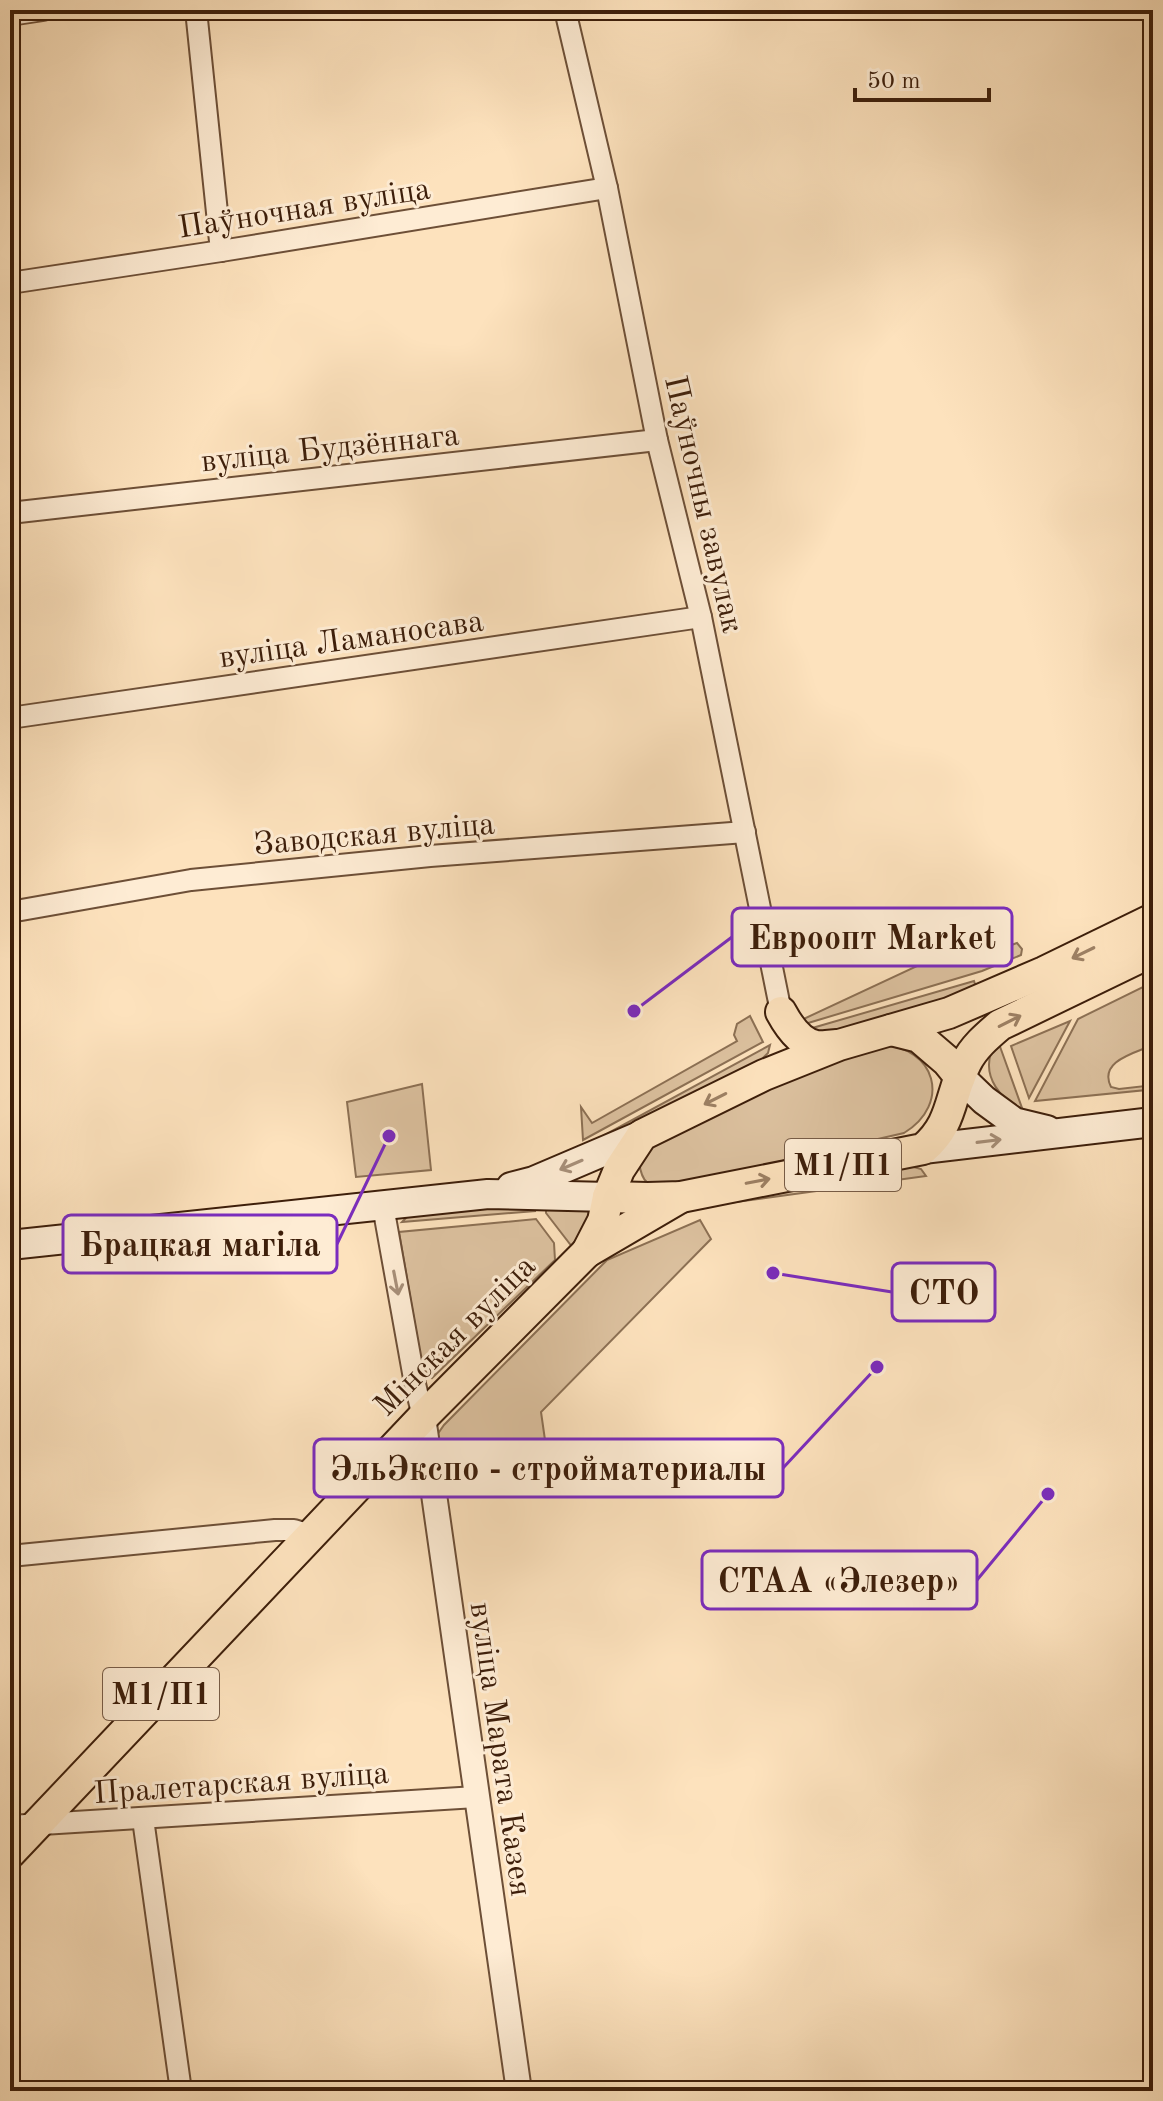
<svg xmlns="http://www.w3.org/2000/svg" width="1163" height="2101" font-family="'Old Standard TT',serif">
	<rect width="100%" height="100%" fill="#fde2bd"/>
	<filter id="stains"><feTurbulence type="fractalNoise" baseFrequency=".0025" numOctaves="4"/><feColorMatrix values="0 0 0 0 .2 0 0 0 0 .09 0 0 0 0 .02 0 0 0 .5 -.17"/></filter>
	<radialGradient id="worn" r=".72"><stop offset=".6" stop-color="#630" stop-opacity="0"/><stop offset="1" stop-color="#630" stop-opacity=".3"/></radialGradient>
	<g fill="#dcc19f" stroke="#8c7054" stroke-width="2">
		<polygon points="994,930 1003,948 1017,943 1022,949 1021,955 982,971 798,1026 795,1023"/>
		<polygon points="974,981 977,990 835,1039 802,1031"/>
		<path d="M 1153,982 L 1153,1045 C 1135,1053 1098,1061 1111,1087 L 1119,1089 L 1145,1086 L 1146,1090 L 1035,1101 L 1078,1019 Z"/>
		<polygon points="750,1016 763,1042 583,1140 581,1107 592,1123 737,1041 734,1035 737,1024"/>
		<polygon points="1070,1021 1029,1098 1011,1046"/>
		<path d="M 998,1041 L 1022,1108 C 1001,1101 983,1077 991,1053 C 993,1049 996,1045 998,1041 Z"/>
		<polygon points="770,1045 768,1053 759,1062 544,1168"/>
		<path d="M 880,1045 C 936,1046 952,1104 904,1133 L 668,1187 C 648,1186 642,1184 639,1162 L 651,1147 L 758,1092 Z"/>
		<polygon points="422,1084 431,1170 356,1177 347,1102"/>
		<polygon points="910,1166 921,1169 926,1176 721,1204"/>
		<polygon points="546,1202 590,1209 593,1216 573,1248 546,1213"/>
		<polygon points="534,1203 535,1211 402,1222 409,1215"/>
		<polygon points="536,1219 554,1243 555,1260 432,1378 424,1370 421,1360 399,1232"/>
		<polygon points="700,1220 711,1239 541,1412 547,1454 441,1471 437,1435 444,1425 607,1260"/>
	</g>
	<g fill="none" stroke-linecap="round" stroke-linejoin="round">
		<defs>
			<g id="minor">
				<polyline points="196,10 221,251"/>
				<polyline points="565,10 607,188 657,440 701,617 781,1012"/>
				<polyline points="10,15 43,10"/>
				<polyline points="10,283 221,251 607,188"/>
				<polyline points="10,513 657,440"/>
				<polyline points="10,718 701,617"/>
				<polyline points="10,912 191,880 430,856 745,832"/>
				<polyline points="383,1206 415,1384 423,1417"/>
				<polyline points="10,1556 275,1530 294,1530 311,1535"/>
				<polyline points="143,1819 181,2091"/>
				<polyline points="10,1826 476,1797"/>
			</g>
			<polyline id="tertiary" points="423,1417 519,2091"/>
			<g id="secondary">
				<polyline points="960,1077 984,1100 1014,1122 1047,1130"/>
				<polyline points="923,1149 1153,1122"/>
				<polyline points="511,1187 534,1181 642,1135"/>
				<polyline points="10,1245 488,1194 608,1197"/>
			</g>
			<g id="primary">
				<path d="M 781,1012 C 788,1025 800,1043 816,1046 C 822,1047 831,1045 837,1045"/>
				<polyline points="891,1030 919,1037 947,1061 960,1077"/>
				<path d="M 608,1197 L 648,1198 L 681,1197 L 923,1149 C 954,1123 949,1095 966,1063 C 973,1048 987,1036 1000,1025 L 1153,951"/>
				<polyline points="587,1252 603,1221 608,1197 619,1170 642,1135 764,1075 839,1045 949,1013 1044,972 1153,919"/>
				<polyline points="10,1853 423,1417 578,1261 587,1252 681,1197"/>
			</g>
		</defs>
		<use href="#minor" stroke="#6d4f37" stroke-width="24"/>
		<use href="#tertiary" stroke="#6d4f37" stroke-width="28"/>
		<use href="#secondary" stroke="#3d1e0a" stroke-width="32"/>
		<use href="#primary" stroke="#3d1e0a" stroke-width="34"/>
		<use href="#minor" stroke="#feecd4" stroke-width="20"/>
		<use href="#tertiary" stroke="#feecd4" stroke-width="24"/>
		<use href="#secondary" stroke="#feecd4" stroke-width="28"/>
		<use href="#primary" stroke="#fde2bd" stroke-width="30"/>
	</g>
	<defs><path id="oneway-shaft" d="M-6 0H5M1.5-3L5.5 0L1.5 3" fill="none" stroke-width="1.6" stroke-linecap="round" stroke-linejoin="round" transform="scale(2)"/></defs>
	<g stroke="#9d8064">
		<use href="#oneway-shaft" transform="translate(1083 953) rotate(154)"/>
		<use href="#oneway-shaft" transform="translate(1010 1021) rotate(-27)"/>
		<use href="#oneway-shaft" transform="translate(715 1099) rotate(153)"/>
		<use href="#oneway-shaft" transform="translate(758 1181) rotate(-11)"/>
	</g>
	<g stroke="#a78f79">
		<use href="#oneway-shaft" transform="translate(989 1141) rotate(-7)"/>
		<use href="#oneway-shaft" transform="translate(571 1165) rotate(157)"/>
		<use href="#oneway-shaft" transform="translate(396 1283) rotate(79)"/>
	</g>
	<g text-anchor="middle" stroke-width="6" stroke-linejoin="round" paint-order="stroke">
		<g fill="#feecd4" stroke="#775c47" stroke-width="2">
			<rect x="785" y="1139" width="116" height="52" rx="6"/>
			<rect x="103" y="1668" width="116" height="52" rx="6"/>
		</g>
		<g font-size="30" font-weight="bold" fill="#3d1e0a">
			<text x="843" y="1175">М1/П1</text>
			<text x="161" y="1704">М1/П1</text>
		</g>
		<g font-size="32" fill="#3d1e0a" stroke="#feecd4">
			<text transform="translate(304 207) rotate(-9)" y="11">Паўночная вуліца</text>
			<text transform="translate(330 447) rotate(-6)" y="11">вуліца Будзённага</text>
			<text transform="translate(705 504) rotate(77)" y="11">Паўночны завулак</text>
			<text transform="translate(351 638) rotate(-8)" y="11">вуліца Ламаносава</text>
			<text transform="translate(374 833) rotate(-5)" y="11">Заводская вуліца</text>
			<text transform="translate(454 1335) rotate(-45)" y="11">Мінская вуліца</text>
			<text transform="translate(502 1749) rotate(82)" y="11">вуліца Марата Казея</text>
			<text transform="translate(241 1782) rotate(-4)" y="11">Пралетарская вуліца</text>
		</g>
	</g>
	<path fill="none" stroke="#7b2cbf" stroke-width="3" d="M634 1011L732 937M389 1136L337 1244M773 1273L892 1292M877 1367L783 1468M1048 1494L977 1580"/>
	<g fill="#7b2cbf" stroke="#feecd4" stroke-width="3">
		<circle cx="634" cy="1011" r="8"/>
		<circle cx="389" cy="1136" r="8"/>
		<circle cx="773" cy="1273" r="8"/>
		<circle cx="877" cy="1367" r="8"/>
		<circle cx="1048" cy="1494" r="8"/>
	</g>
	<g fill="#feecd4" stroke="#7b2cbf" stroke-width="3">
		<rect x="732" y="908" width="280" height="58" rx="8"/>
		<rect x="63" y="1215" width="274" height="58" rx="8"/>
		<rect x="892" y="1263" width="103" height="58" rx="8"/>
		<rect x="314" y="1439" width="469" height="58" rx="8"/>
		<rect x="702" y="1551" width="275" height="58" rx="8"/>
	</g>
	<g font-size="34" text-anchor="middle" font-weight="bold" fill="#3d1e0a">
		<text x="872" y="949">Евроопт Market</text>
		<text x="200" y="1256">Брацкая магіла</text>
		<text x="944" y="1304">СТО</text>
		<text x="548" y="1480">ЭльЭкспо - стройматериалы</text>
		<text x="839" y="1592">СТАА «Элезер»</text>
	</g>
	<rect width="1163" height="2101" fill="none" stroke="#fde2bd" stroke-width="40"/>
	<rect x="12" y="12" width="1139" height="2077" fill="none" stroke="#3d1e0a" stroke-width="4"/>
	<rect x="20" y="20" width="1123" height="2061" fill="none" stroke="#3d1e0a" stroke-width="2"/>
	<path d="M855 88v12h134v-12" fill="none" stroke="#3d1e0a" stroke-width="4"/>
	<text x="867" y="88" font-size="24" fill="#3d1e0a" stroke="#feecd4" stroke-width="6" paint-order="stroke">50 m</text>
	<rect width="100%" height="100%" filter="url(#stains)"/>
	<rect width="100%" height="100%" fill="url(#worn)"/>
</svg>
